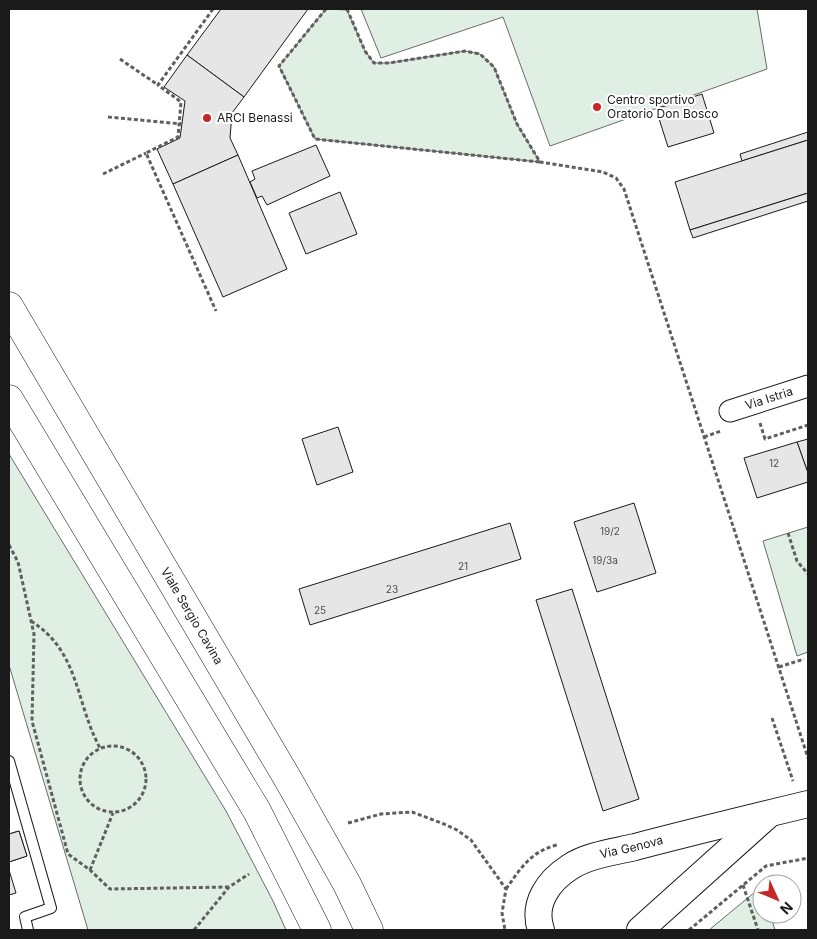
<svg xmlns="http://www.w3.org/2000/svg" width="817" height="939" font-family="Inter,sans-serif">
	<rect width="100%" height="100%" fill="#fff"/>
	<g fill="#e0efe3" stroke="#6a6a6a">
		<polygon points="326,9 347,10 365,51 374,63 389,63 465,51 480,54 494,67 517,124 540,162 315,139 279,66"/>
		<polygon points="361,9 757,9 767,69 550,146 503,17 381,58"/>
		<polygon points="9,454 226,811 273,901 286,930 88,930 9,665"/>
		<polygon points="808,527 808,652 797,656 763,541"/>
		<polygon points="761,887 762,914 770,914 775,930 709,930"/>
	</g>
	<g fill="#e6e6e6" stroke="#1a1a1a">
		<polygon points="221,9 308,9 244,97 187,55"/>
		<polygon points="187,55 244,97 232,113 230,138 238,155 173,184 157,149 180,138 185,101 164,87"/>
		<polygon points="702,94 714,133 668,147 656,109"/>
		<polygon points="808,132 808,140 742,161 740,154"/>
		<polygon points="808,140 808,193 690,230 675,182"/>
		<polygon points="316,145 330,176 267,205 262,196 257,198 250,182 255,179 252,171"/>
		<polygon points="238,155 287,269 223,297 173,184"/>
		<polygon points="340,192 357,234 306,254 289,213"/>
		<polygon points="808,193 808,201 693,238 690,230"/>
		<polygon points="338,427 353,472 317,485 302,439"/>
		<polygon points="808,439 808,473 797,442"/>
		<polygon points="797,442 808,473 808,482 757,498 744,458"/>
		<polygon points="634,503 656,573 597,592 574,522"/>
		<polygon points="510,523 521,559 310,625 299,589"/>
		<polygon points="572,589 639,799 603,811 536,600"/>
		<polygon points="19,831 27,856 9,862 9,854 17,851 19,848 17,842 9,842 9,834"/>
		<polygon points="19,831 27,856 9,862 9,834"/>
		<polygon points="9,870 16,893 9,895"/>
	</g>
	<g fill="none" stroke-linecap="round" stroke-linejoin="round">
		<defs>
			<polyline id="service" points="9,761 51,908 25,917 28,930"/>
			<g id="minor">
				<path id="s1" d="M 730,411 L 808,386"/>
			</g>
			<g id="tertiary">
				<path id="s2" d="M 541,930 C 532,904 548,881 570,867 C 588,855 614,852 635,847 C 692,832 750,818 808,804"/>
				<polyline points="640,930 768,815"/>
			</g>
			<g id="primary">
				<path id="s3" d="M 9,306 L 289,781 L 347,884 L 369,930"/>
				<polyline points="9,399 257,811 317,930"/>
			</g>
		</defs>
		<use href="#service" stroke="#1a1a1a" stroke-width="12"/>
		<use href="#minor" stroke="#1a1a1a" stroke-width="23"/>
		<use href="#tertiary" stroke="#1a1a1a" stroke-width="28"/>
		<use href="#primary" stroke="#1a1a1a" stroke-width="29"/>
		<g stroke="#5f5f5f" stroke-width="3" stroke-dasharray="4 2.5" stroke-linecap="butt">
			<polyline points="213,9 158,85 181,102 178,137 146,153 216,311"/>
			<polyline points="326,9 279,66 315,139 540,162"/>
			<polyline points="347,9 365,51 374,63 389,63 465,51 480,54 494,67 517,124 540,162 603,172 616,178 624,189 808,758"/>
			<polyline points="120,59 158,85"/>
			<polyline points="108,117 182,124"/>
			<polyline points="103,174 146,153"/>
			<polyline points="760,423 765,439 808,425"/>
			<polyline points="704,437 721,431"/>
			<polyline points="788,533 797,561 808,574"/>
			<polyline points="9,545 18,562 34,634 32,721 68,854 90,870 110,889 229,887"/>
			<path d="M 31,621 C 80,652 75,702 100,748"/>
			<polyline points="779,667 804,659"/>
			<polyline points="772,718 793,781"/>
			<circle cx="113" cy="779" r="33"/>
			<polyline points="348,823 381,814 412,812 444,824 457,830 471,840 506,889 502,913 505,930"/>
			<polyline points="90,870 113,813"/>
			<polyline points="743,885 758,930"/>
			<path d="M 506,889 C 520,869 531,851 557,845"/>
			<polyline points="194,930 229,887 249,874"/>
			<polyline points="689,930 766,866 808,858"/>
		</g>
		<use href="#service" stroke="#fff" stroke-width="10"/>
		<use href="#minor" stroke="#fff" stroke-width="21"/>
		<use href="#tertiary" stroke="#fff" stroke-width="26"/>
		<use href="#primary" stroke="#fff" stroke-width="28"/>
	</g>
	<g fill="#c62828" stroke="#fff" stroke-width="2">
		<circle cx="597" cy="107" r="5"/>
		<circle cx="207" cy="118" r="5"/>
	</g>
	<g text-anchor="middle" stroke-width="4" stroke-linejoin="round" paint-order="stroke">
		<g font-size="10" fill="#4d4d4d">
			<text x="774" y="467">12</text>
			<text x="610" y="535">19/2</text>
			<text x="605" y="564">19/3a</text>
			<text x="463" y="570">21</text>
			<text x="392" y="593">23</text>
			<text x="320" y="614">25</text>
		</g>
		<g font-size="12" fill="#1a1a1a" stroke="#fff" text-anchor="start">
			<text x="607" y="104">Centro sportivo<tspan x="607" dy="14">Oratorio Don Bosco</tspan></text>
			<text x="217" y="122">ARCI Benassi</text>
		</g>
		<g font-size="12" fill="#1a1a1a" stroke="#fff">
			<text dy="4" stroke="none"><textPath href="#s1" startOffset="41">Via Istria</textPath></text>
			<text dy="4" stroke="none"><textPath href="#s3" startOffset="360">Viale Sergio Cavina</textPath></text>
			<text dy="4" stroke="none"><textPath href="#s2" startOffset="140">Via Genova</textPath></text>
		</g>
	</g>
	<rect width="817" height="939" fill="none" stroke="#1a1a1a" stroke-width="20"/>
	<g transform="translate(777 899) rotate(134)"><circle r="24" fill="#ffffff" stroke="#a3a3a3"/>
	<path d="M0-4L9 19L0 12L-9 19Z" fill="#c62828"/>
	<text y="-8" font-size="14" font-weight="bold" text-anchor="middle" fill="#1a1a1a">N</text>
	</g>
</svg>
